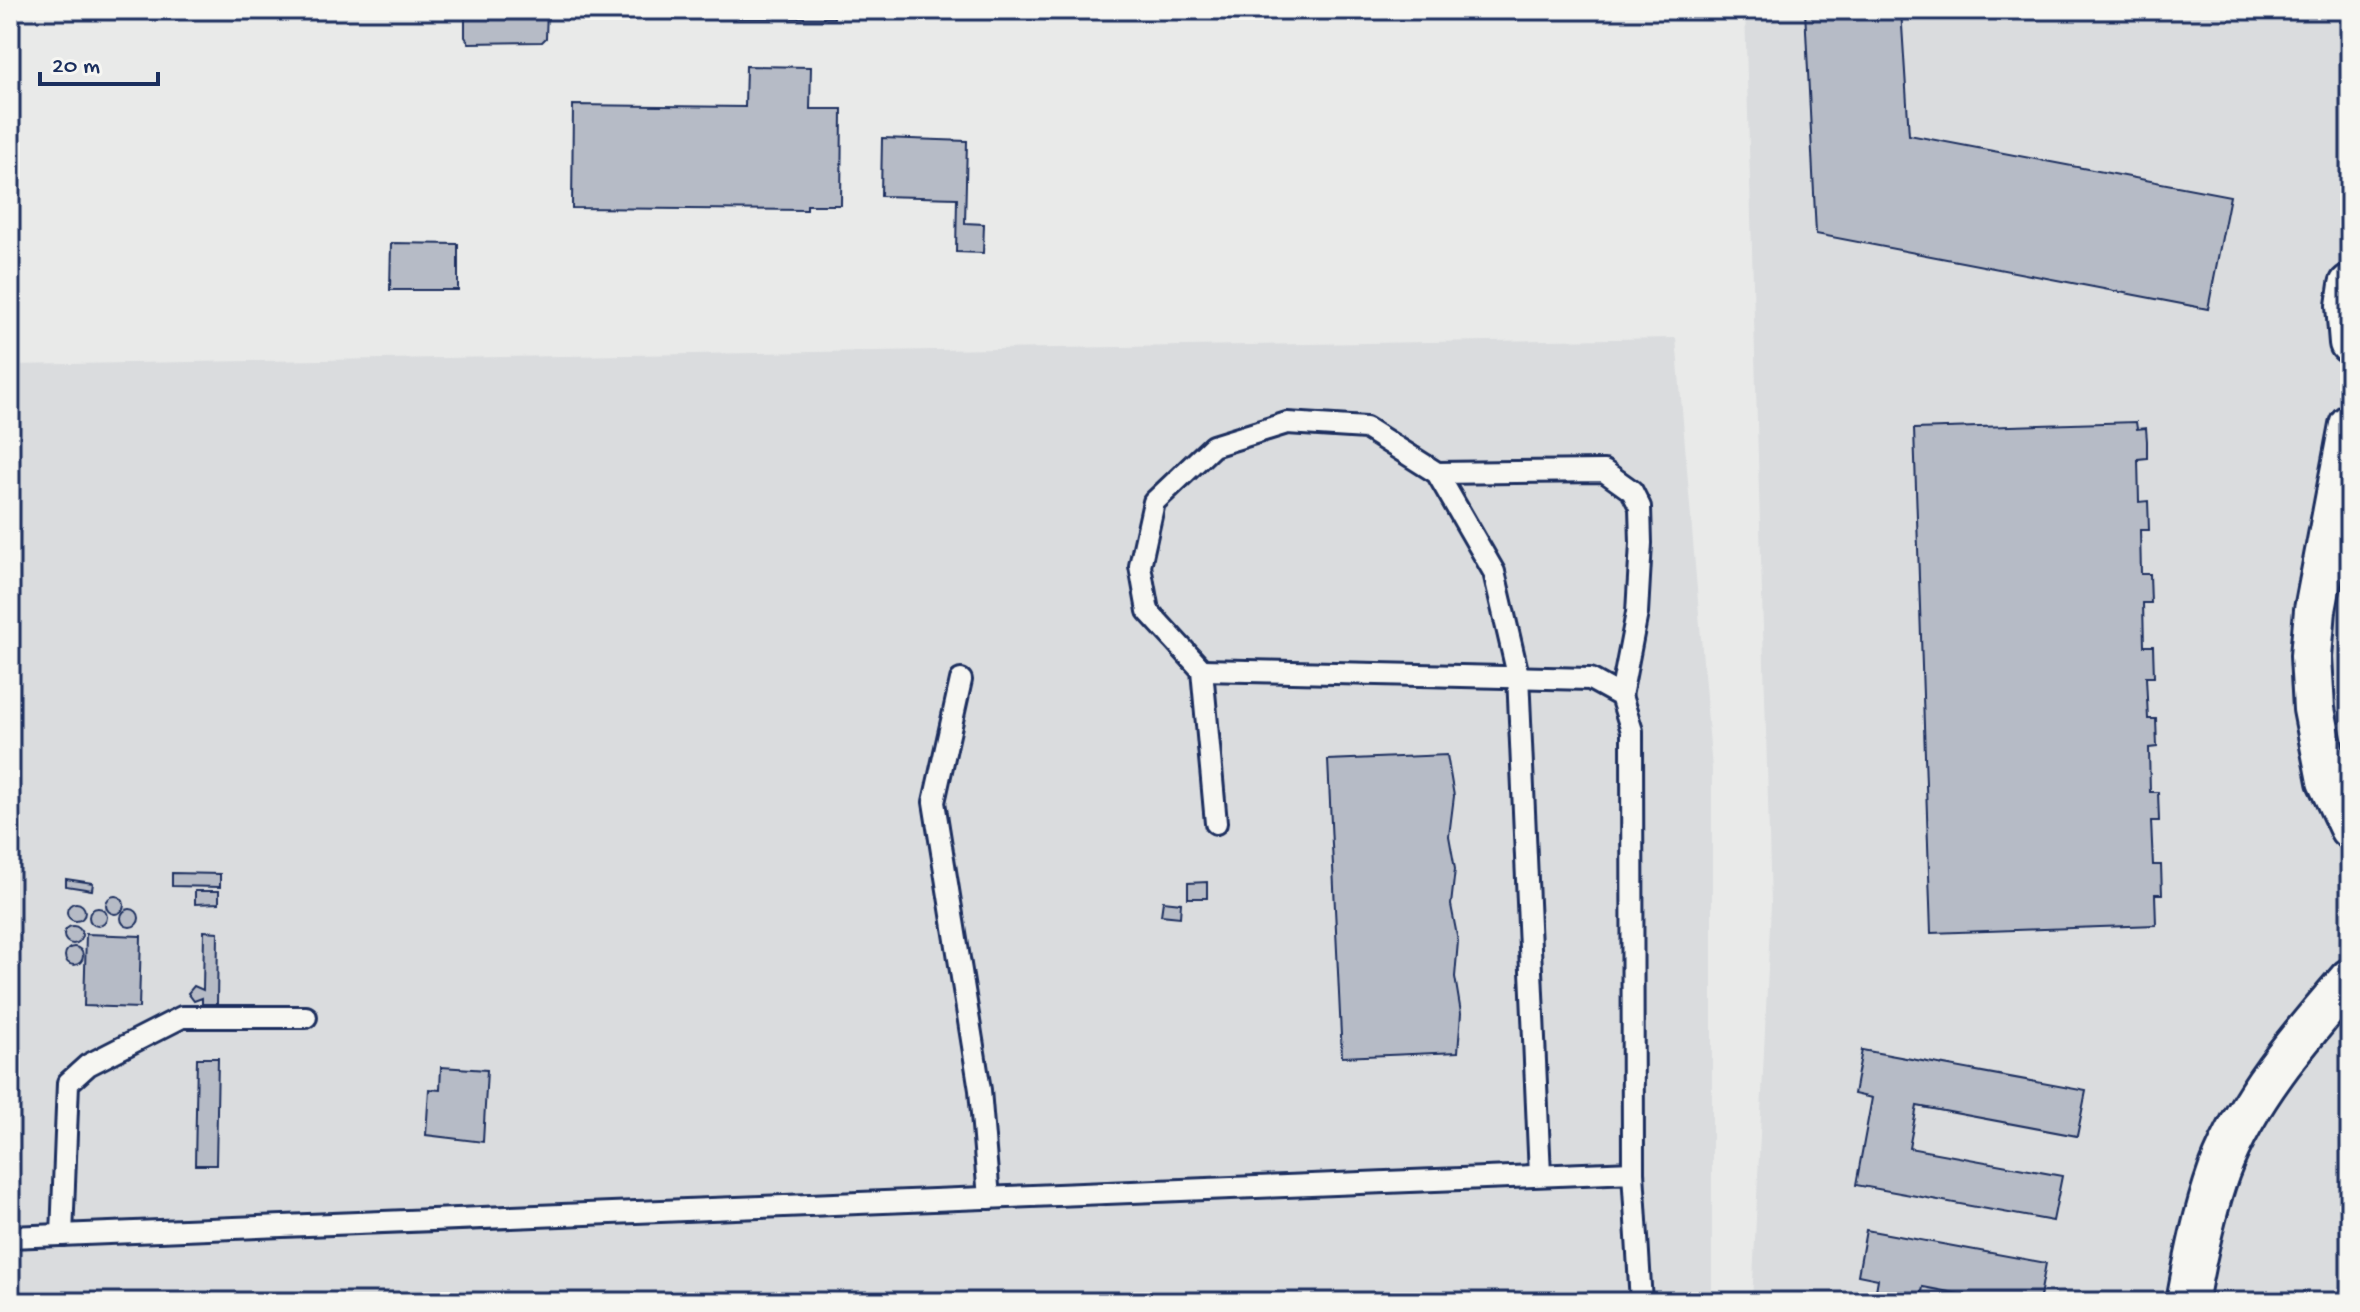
<svg xmlns="http://www.w3.org/2000/svg" width="2360" height="1312" font-family="'Gochi Hand',sans-serif">
	<rect width="100%" height="100%" fill="#e9eae9"/>
	<filter id="ink" filterUnits="userSpaceOnUse"><feTurbulence type="fractalNoise" baseFrequency=".0125" numOctaves="2"/><feDisplacementMap in="SourceGraphic" scale="16" xChannelSelector="R" yChannelSelector="G"/><feConvolveMatrix kernelMatrix="1 2 1 2 8 2 1 2 1" color-interpolation-filters="sRGB"/></filter>
	<g filter="url(#ink)">
		<g fill="#dadcde">
			<polygon points="1745,10 2350,10 2350,1302 1752,1302 1771,904"/>
			<polygon points="1676,338 1712,769 1712,1302 10,1302 10,365"/>
		</g>
		<g fill="#b6bbc6" stroke="#1b2f5e" stroke-width="2">
			<polygon points="465,10 547,10 546,38 542,42 469,43 465,37"/>
			<rect x="718" y="10" width="116" height="8"/>
			<polygon points="1805,10 1901,10 1909,135 2230,196 2208,309 1816,234"/>
			<polygon points="746,66 811,67 810,109 842,109 841,205 807,205 807,210 572,208 573,105 745,107"/>
			<polygon points="882,138 967,141 965,223 984,224 983,253 956,252 957,198 881,196"/>
			<polygon points="391,243 458,244 458,290 390,290"/>
			<polygon points="2136,422 2137,429 2146,428 2147,441 2147,458 2138,459 2139,502 2148,501 2149,530 2140,530 2141,574 2150,574 2151,603 2143,603 2144,646 2153,646 2154,677 2146,677 2148,719 2156,719 2157,747 2149,748 2150,792 2158,792 2159,821 2151,821 2153,865 2161,865 2162,894 2155,894 2156,925 1931,933 1914,429"/>
			<polygon points="1447,755 1454,796 1449,836 1455,869 1451,905 1458,941 1455,977 1461,1013 1458,1052 1342,1057 1328,760"/>
			<polygon points="172,873 220,874 220,887 172,886"/>
			<polygon points="66,879 93,883 92,890 66,886"/>
			<polygon points="1207,882 1207,898 1188,898 1188,883"/>
			<polygon points="195,891 219,891 219,903 195,904"/>
			<circle cx="115" cy="905" r="9"/>
			<polygon points="1163,901 1181,903 1180,917 1161,915"/>
			<circle cx="76" cy="912" r="9"/>
			<circle cx="98" cy="917" r="9"/>
			<circle cx="130" cy="918" r="9"/>
			<circle cx="73" cy="935" r="9"/>
			<polygon points="204,931 218,932 217,1004 202,1004 202,998 194,1001 188,993 194,986 203,990"/>
			<polygon points="86,934 141,936 139,1008 84,1006"/>
			<circle cx="74" cy="956" r="9"/>
			<polygon points="1862,1050 2086,1091 2077,1136 1917,1106 1909,1148 2062,1176 2053,1221 1856,1185 1872,1098 1854,1094"/>
			<polygon points="197,1058 218,1058 216,1165 195,1165"/>
			<polygon points="441,1067 487,1070 483,1142 426,1135 429,1089 440,1090"/>
			<polygon points="1866,1230 2046,1263 2039,1302 2001,1302 1923,1287 1920,1302 1874,1302 1878,1279 1858,1275"/>
		</g>
		<g fill="none" stroke-linecap="round" stroke-linejoin="round">
			<defs>
				<g id="lane">
					<polyline points="1437,473 1604,471 1632,491 1640,507 1641,543 1637,613 1621,696"/>
					<polyline points="1202,670 1590,679 1621,696 1632,731 1633,1172"/>
					<polyline points="961,680 934,802 980,1090 989,1198"/>
					<polyline points="1216,823 1202,670 1148,611 1140,566 1154,502 1213,446 1287,423 1366,428 1437,473 1494,572 1518,675 1540,1175"/>
					<polyline points="62,1235 68,1083 88,1065 182,1017 306,1017"/>
					<polyline points="10,1237 1633,1172 1641,1302"/>
				</g>
				<g id="street">
					<polyline points="2350,285 2347,306 2350,343"/>
					<polyline points="2350,425 2315,610 2311,656 2314,709 2328,781 2350,828"/>
					<path d="M 2187,1302 C 2195,1258 2204,1213 2219,1171 C 2247,1098 2300,1037 2350,979"/>
				</g>
			</defs>
			<use href="#lane" stroke="#1b2f5e" stroke-width="26"/>
			<use href="#street" stroke="#1b2f5e" stroke-width="46"/>
			<use href="#lane" stroke="#f6f6f2" stroke-width="20"/>
			<use href="#street" stroke="#f6f6f2" stroke-width="40"/>
		</g>
	</g>
	<rect width="2360" height="1312" fill="none" stroke="#f6f6f2" stroke-width="40"/>
	<rect x="20" y="20" width="2320" height="1272" fill="none" stroke="#1b2f5e" stroke-width="3" filter="url(#ink)"/>
	<path d="M40 72v12h118v-12" fill="none" stroke="#1b2f5e" stroke-width="4"/>
	<text x="52" y="72" font-size="24" fill="#1b2f5e" stroke="#f6f6f2" stroke-width="6" paint-order="stroke">20 m</text>
</svg>
